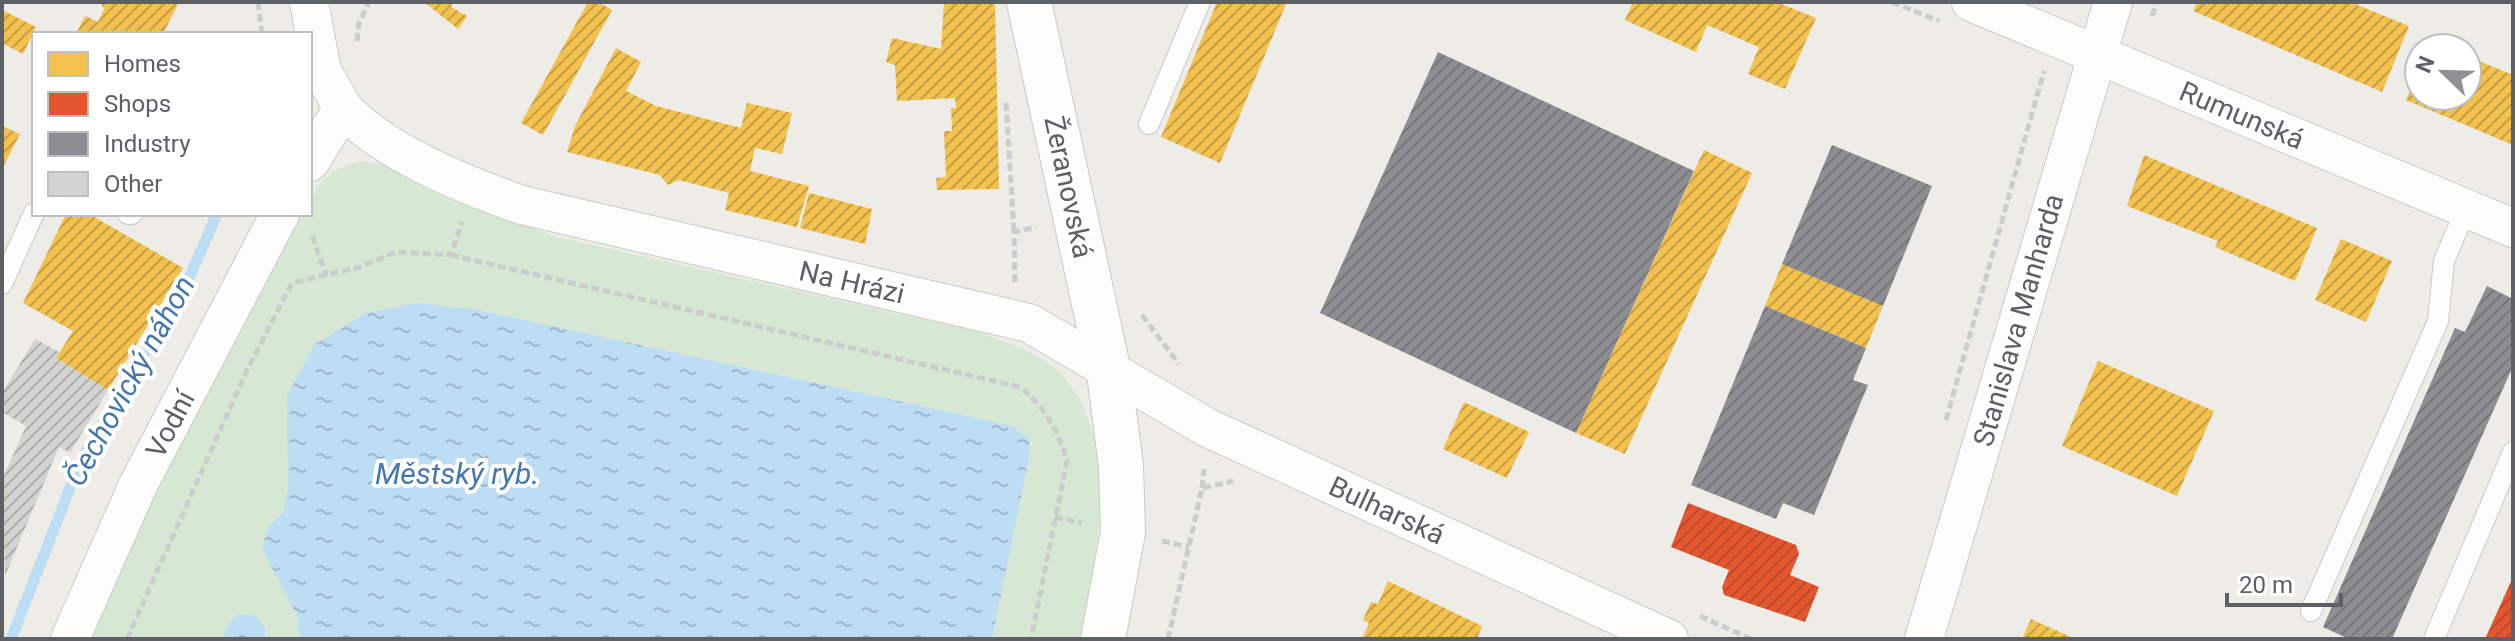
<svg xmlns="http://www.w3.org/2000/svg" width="2515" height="641" font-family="Roboto,sans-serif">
	<defs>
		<pattern id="water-ripples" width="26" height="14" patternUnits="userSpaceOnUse" patternTransform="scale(2)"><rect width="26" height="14" fill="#bdddf5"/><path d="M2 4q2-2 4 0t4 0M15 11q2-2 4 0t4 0" fill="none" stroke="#9db7ca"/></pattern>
		<pattern id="homes-hatch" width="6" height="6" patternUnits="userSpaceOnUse" patternTransform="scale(2)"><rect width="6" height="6" fill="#f2c14e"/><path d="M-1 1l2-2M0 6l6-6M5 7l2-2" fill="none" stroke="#c7a044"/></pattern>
		<pattern id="shops-hatch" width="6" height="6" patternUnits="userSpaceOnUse" patternTransform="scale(2)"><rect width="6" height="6" fill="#e4572e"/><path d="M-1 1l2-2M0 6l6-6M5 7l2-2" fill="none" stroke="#bc4b2b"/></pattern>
		<pattern id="industry-hatch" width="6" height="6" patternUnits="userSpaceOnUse" patternTransform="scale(2)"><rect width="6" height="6" fill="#8d8d92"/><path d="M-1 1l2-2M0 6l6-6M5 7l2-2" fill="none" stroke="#76777b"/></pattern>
		<pattern id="building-hatch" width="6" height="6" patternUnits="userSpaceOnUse" patternTransform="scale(2)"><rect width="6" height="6" fill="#d3d3d0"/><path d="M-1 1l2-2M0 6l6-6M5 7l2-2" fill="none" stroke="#aeafac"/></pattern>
	</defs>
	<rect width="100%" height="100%" fill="#edece7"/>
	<path fill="#d6e8d3" d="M 362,161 L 384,165 L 447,198 L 557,237 L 978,332 C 1009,344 1047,354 1068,382 C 1123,455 1095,558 1079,639 L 90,639 L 162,478 L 302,214 L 310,214 C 310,183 334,167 362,161 Z"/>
	<g fill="url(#water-ripples)">
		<polygon points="416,303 473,309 1013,426 1029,439 1029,458 992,639 299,639 298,618 262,548 269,526 283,513 288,488 287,396 314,345 366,313"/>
		<polygon points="253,614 265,627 265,639 224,639 225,630 236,615"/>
	</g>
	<g fill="url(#homes-hatch)">
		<polygon points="100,2 179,2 163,34 76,34 85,16 98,22 104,9"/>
		<polygon points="424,2 453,2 451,7 467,16 458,29"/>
		<polygon points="588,2 598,2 612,10 543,135 521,123"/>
		<polygon points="944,2 995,2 999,189 937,190 936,178 946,177 944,131 952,131 951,108 956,108 955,98 897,101 895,65 886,62 892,38 941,49"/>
		<polygon points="1217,2 1287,2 1220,163 1161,137"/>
		<polygon points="1633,2 1776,2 1816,18 1785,89 1748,74 1759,47 1707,25 1696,52 1625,20"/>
		<polygon points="2197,2 2350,2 2409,26 2382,92 2193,11"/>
		<polygon points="2,10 36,27 23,54 2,43"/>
		<polygon points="616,48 641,62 626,91 656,106 741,128 747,103 792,113 782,154 755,148 750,171 809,186 797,227 725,210 729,193 679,180 668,185 660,175 567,152 575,126"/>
		<polygon points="2467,56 2513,75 2513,145 2406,100 2419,68 2419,96 2467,96"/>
		<polygon points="2,126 20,134 2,169"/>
		<polygon points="1704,150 1752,173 1625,454 1576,433"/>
		<polygon points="2144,155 2317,228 2295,281 2215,247 2218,241 2127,206"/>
		<polygon points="809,193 872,209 865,244 800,228"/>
		<polygon points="66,214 89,214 183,268 108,390 56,358 73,331 23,303"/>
		<polygon points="2341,239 2392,261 2366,322 2315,300"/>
		<polygon points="1782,264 1883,306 1866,348 1765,306"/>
		<polygon points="2098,361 2214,411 2177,496 2062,446"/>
		<polygon points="1464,402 1529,432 1507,478 1443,449"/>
		<polygon points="1388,581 1482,626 1477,639 1362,639 1369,623 1363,620 1371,602 1378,604"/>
		<polygon points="2031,619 2075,639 2022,639"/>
	</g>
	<g fill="url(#shops-hatch)">
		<polygon points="1688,503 1796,545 1799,554 1790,575 1819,587 1805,622 1724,595 1722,587 1729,570 1671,547"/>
		<polygon points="2513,577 2513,639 2485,639"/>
	</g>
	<g fill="url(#industry-hatch)">
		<polygon points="1438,52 1694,171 1576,433 1320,313"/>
		<polygon points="1832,145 1932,186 1883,306 1782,264"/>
		<polygon points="2487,286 2513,299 2513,366 2392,639 2349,639 2323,627 2455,328 2465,332"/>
		<polygon points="1765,306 1866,348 1853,380 1868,385 1814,515 1783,503 1776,519 1691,485"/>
	</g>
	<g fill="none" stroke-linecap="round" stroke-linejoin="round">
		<polyline stroke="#bdddf5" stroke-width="11" points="11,639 81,460 189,278 217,214"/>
	</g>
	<polygon fill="url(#building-hatch)" points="35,339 59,352 56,358 108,390 70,453 59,447 5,576 2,480 26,426 2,412 2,393"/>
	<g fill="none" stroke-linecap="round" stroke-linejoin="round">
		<defs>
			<g id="lane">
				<polyline points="1149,124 1200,2"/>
				<polyline points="128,214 132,214"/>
				<polyline points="2,284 34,213"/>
				<polyline points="2311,611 2438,321 2444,261 2466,209"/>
				<polyline points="2434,639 2513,452"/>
			</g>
			<g id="street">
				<polyline points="309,2 322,71 343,108 310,162"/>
				<polyline points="1971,2 2513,228"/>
				<path d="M 343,108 C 384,153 465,185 522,205 L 1029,323 L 1208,428 L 1669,639"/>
				<polyline points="70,639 138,485 280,214"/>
				<polyline points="1924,639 2113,2"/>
			</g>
			<polyline id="secondary" points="1029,2 1109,373 1121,466 1123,532 1103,639"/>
		</defs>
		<use href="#lane" stroke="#cacac9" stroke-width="22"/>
		<use href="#street" stroke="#cacac9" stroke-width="40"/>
		<use href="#secondary" stroke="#c9c9c7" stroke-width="46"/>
		<g stroke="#c9cdcb" stroke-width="5" stroke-dasharray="8 4" stroke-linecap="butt">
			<polyline points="258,2 262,34"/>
			<polyline points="1892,2 1939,21"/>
			<polyline points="2152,16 2157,2"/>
			<polyline points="357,41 359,23 369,2"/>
			<polyline points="1006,103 1014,232"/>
			<polyline points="312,236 326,275"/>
			<path d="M 451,255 L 1020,387 C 1045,408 1058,430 1067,461 L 1031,639"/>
			<polyline points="1015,282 1014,232 1036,227"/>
			<polyline points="1142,315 1179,364"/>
			<polyline points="1946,420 2044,71"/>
			<polyline points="1202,488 1204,469"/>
			<polyline points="1055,517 1082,523"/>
			<polyline points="1162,541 1189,547"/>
			<polyline points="1700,616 1751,639"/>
			<polyline points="127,639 247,370 292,283 360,267 396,252 451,255 462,222"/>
			<polyline points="1168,639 1202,488 1233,481"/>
		</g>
		<use href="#lane" stroke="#fcfcfb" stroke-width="20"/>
		<use href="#street" stroke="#fcfcfb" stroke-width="38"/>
		<use href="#secondary" stroke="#fcfcfb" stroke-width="44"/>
	</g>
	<g text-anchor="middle" stroke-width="8" stroke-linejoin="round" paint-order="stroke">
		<g font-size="28" fill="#5d6065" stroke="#fff">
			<text transform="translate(2242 115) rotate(23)" y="10">Rumunská</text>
			<text transform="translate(1069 187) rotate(78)" y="10">Žeranovská</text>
			<text transform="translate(852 282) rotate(13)" y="10">Na Hrázi</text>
			<text transform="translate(2018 320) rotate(-74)" y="10">Stanislava Manharda</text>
			<text transform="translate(170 424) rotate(-62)" y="10">Vodní</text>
			<text transform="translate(1387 510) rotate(25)" y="10">Bulharská</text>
		</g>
		<g font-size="30" font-style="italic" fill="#4677ad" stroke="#fff">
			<text transform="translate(130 381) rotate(-61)" y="10">Čechovický náhon</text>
			<text x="457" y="484">Městský ryb.</text>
		</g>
	</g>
	<rect width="2515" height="641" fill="none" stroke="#5d6065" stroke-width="8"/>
	<rect x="32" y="32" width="280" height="184" fill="#ffffff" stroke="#bebfc1" stroke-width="2"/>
	<rect x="48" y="52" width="40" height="24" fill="#f2c14e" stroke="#bebfc1" stroke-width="2"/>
	<text x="104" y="72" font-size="24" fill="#5d6065">Homes</text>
	<rect x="48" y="92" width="40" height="24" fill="#e4572e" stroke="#bebfc1" stroke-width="2"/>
	<text x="104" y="112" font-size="24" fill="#5d6065">Shops</text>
	<rect x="48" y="132" width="40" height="24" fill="#8d8d92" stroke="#bebfc1" stroke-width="2"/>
	<text x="104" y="152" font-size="24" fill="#5d6065">Industry</text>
	<rect x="48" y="172" width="40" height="24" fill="#d3d3d0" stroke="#bebfc1" stroke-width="2"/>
	<text x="104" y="192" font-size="24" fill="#5d6065">Other</text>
	<g transform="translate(2443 72) rotate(293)"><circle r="38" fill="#ffffff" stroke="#bebfc1" stroke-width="2"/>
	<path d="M0-6L14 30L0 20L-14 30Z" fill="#8f9192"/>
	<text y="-12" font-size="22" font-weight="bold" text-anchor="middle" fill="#5d6065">N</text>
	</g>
	<path d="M2227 593v12h114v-12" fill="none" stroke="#5d6065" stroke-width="4"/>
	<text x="2239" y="593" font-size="24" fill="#5d6065" stroke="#ffffff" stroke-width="6" paint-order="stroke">20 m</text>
</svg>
